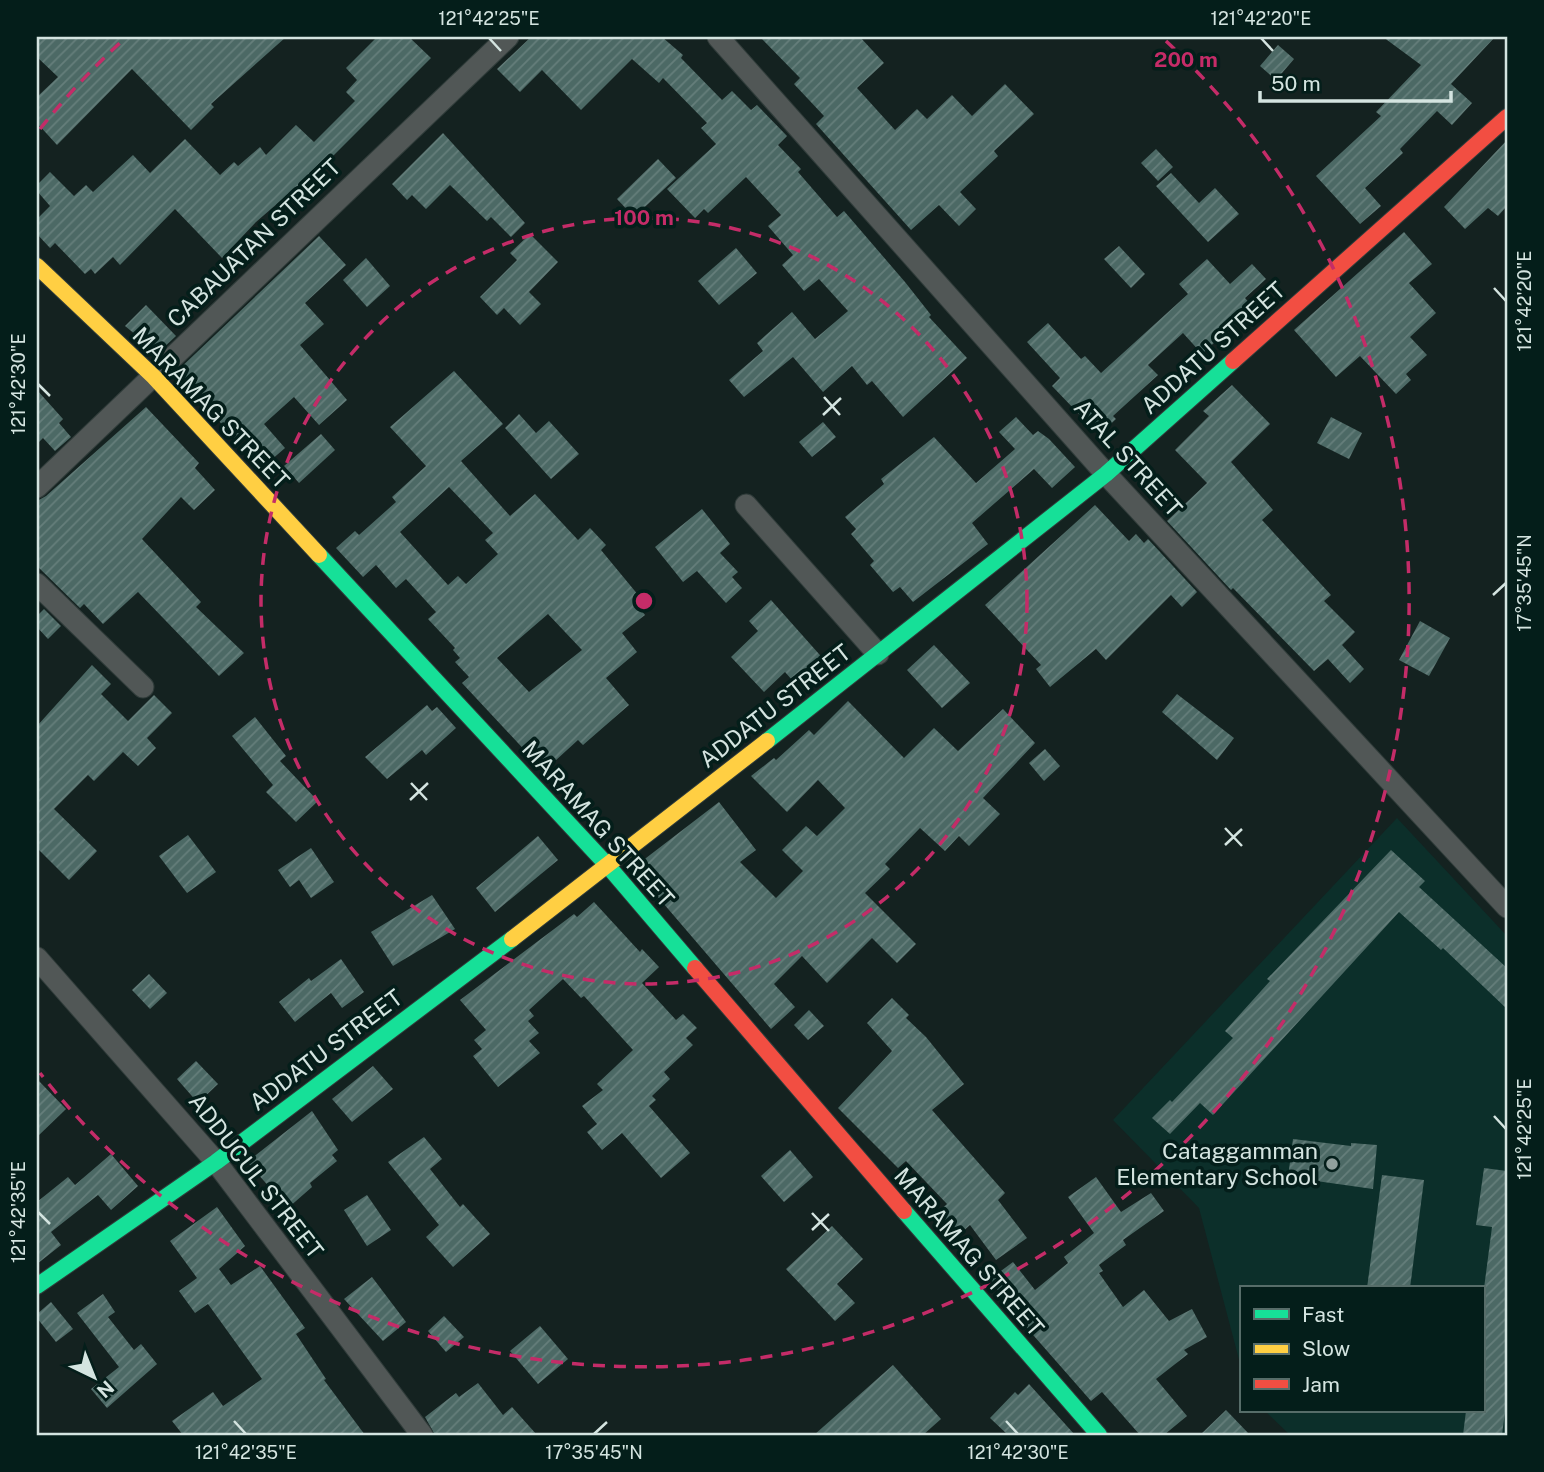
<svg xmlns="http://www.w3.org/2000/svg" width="1544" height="1472" font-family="'Public Sans',sans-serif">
	<defs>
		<pattern id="building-hatch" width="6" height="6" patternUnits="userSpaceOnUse" patternTransform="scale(1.75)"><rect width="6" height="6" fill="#4c6965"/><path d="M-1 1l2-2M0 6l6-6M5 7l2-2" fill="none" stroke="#657e7b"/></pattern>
	</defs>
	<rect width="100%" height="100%" fill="#142220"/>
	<polygon fill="#0c2f2a" points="1397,818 1507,936 1507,1435 1290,1435 1265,1411 1483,1411 1483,1288 1241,1288 1241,1367 1199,1208 1113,1120"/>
	<g fill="url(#building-hatch)" fill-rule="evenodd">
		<polygon points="37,37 286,37 211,104 214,107 191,130 132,69 57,145 37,123 37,97 58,77 37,57"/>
		<polygon points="377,37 409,37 431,58 310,179 308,177 256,222 222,258 175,209 120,265 113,257 95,274 91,269 85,274 55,243 50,248 37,234 37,219 50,206 37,191 37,185 50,172 74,196 86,185 93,192 133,155 150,173 185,139 220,175 234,162 238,166 260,147 266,155 296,125 314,142 355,101 346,92 357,80 346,68"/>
		<polygon points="531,37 662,37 683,55 681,58 722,100 732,91 751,110 757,105 787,136 778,145 801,169 798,172 837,217 844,211 905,282 931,315 929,317 967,358 903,417 872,381 867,385 852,366 823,392 793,357 744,397 729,380 763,351 757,343 792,312 815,339 848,311 819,279 804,291 782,265 793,255 768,226 781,215 746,177 708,213 704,209 695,218 667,189 716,144 701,128 707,123 663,78 659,83 632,59 581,110 542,70 520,92 497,69"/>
		<polygon points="760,37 860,37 884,63 857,88 895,130 917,109 927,119 952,95 972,116 1005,84 1034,114 994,151 998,156 960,192 976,209 959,226 939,205 911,230 816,124 824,116 794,84 800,78"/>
		<polygon points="1383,37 1495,37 1451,84 1472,103 1452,125 1437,111 1400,149 1403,153 1365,188 1381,206 1360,224 1316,176 1381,116 1376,112 1421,65"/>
		<polygon points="1278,45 1294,59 1276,80 1260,66"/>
		<polygon points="443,133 525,223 511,237 491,217 487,221 450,185 426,209 412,195 407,200 392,184"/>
		<polygon points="1507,140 1507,206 1498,216 1488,208 1465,229 1444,207"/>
		<polygon points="1156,149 1173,167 1158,181 1141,163"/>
		<polygon points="658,159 676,178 634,217 617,199"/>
		<polygon points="1171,173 1199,203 1215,188 1239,214 1208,242 1156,186"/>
		<polygon points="1404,232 1432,264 1409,283 1436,313 1410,337 1427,355 1406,374 1411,380 1396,394 1360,356 1336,377 1294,330"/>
		<polygon points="530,234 558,262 529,292 541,304 520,325 504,308 497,315 480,297 517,260 510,253"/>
		<polygon points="319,236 346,265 305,303 324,324 300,345 347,400 319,425 294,397 264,424 285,448 270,461 247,436 239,443 175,373"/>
		<polygon points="1119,246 1145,274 1131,288 1104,259"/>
		<polygon points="736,248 757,273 719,305 698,281"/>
		<polygon points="366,258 390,286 367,307 343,280"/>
		<polygon points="1207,259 1230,284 1252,264 1266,279 1245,298 1253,307 1202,354 1183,333 1148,365 1158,375 1113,416 1116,419 1099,435 1052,386 1060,378 1027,342 1048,323 1081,359 1085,356 1101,373 1188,294 1179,284"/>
		<polygon points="146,305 176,336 158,353 125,326"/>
		<path d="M 454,371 L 503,424 L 461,461 L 510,516 L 535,494 L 578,540 L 590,528 L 606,545 L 601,550 L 639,596 L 633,600 L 645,615 L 622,633 L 637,652 L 606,678 L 629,705 L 583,745 L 578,740 L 544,771 L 462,683 L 469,677 L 455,662 L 460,658 L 453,650 L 455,648 L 428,619 L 436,612 L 406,579 L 396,588 L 376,565 L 363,577 L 336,548 L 355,531 L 359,535 L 396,502 L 392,497 L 426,466 L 390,427 ZM 449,487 L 493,533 L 485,540 L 498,554 L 466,584 L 458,576 L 448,585 L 400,532 ZM 548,614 L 582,650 L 529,692 L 497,658 Z"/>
		<polygon points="1232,385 1270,424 1231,462 1273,510 1262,520 1331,595 1324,601 1355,632 1342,645 1364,669 1350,683 1328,659 1314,671 1233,588 1231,590 1167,521 1207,483 1175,450 1209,416 1203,411"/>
		<polygon points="37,390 63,419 59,423 71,437 55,451 43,438 37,444"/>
		<polygon points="146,407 199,463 195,468 215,490 194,510 181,497 142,539 201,602 196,607 244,653 219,676 138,592 103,624 84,604 80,608 37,566 37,501 46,496"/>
		<polygon points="519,414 536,433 549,421 579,454 551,479 505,428"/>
		<polygon points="1016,417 1033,435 1038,431 1049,439 1075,467 1052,488 1034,469 972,523 988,544 913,602 900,587 893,592 870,565 874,561 851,534 856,529 845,517 884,484 881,479 934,437 976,483 1015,449 999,432"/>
		<polygon points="1331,417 1362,433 1349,459 1317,443"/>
		<polygon points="823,422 836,437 812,457 799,442"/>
		<polygon points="321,434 335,450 299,483 284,466"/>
		<polygon points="1095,505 1129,541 1136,534 1144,543 1148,539 1197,592 1182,607 1171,595 1106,660 1096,649 1050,687 1036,669 1041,665 985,605"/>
		<polygon points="702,509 730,544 720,553 738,572 732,577 742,588 726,603 697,571 683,582 655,547"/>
		<polygon points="771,600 827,663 810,680 801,671 792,680 785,672 764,692 731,657 758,631 749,621"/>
		<polygon points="44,609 61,626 48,639 37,627 37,616"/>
		<polygon points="1420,621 1450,638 1429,676 1399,660"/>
		<polygon points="934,645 970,683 942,708 907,670"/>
		<polygon points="92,665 111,684 101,694 128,721 154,695 172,713 147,738 156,748 138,766 123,752 94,781 88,775 54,809 97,851 69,880 37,848 37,726"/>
		<polygon points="1177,694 1234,738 1217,760 1162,712"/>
		<polygon points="848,701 904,758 934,728 958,751 1003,709 1035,743 983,798 1000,814 969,846 959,836 945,851 920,828 885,864 890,869 865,893 916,944 897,963 872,938 827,983 802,956 774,984 795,1007 771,1029 633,868 719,802 756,850 740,862 776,898 803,871 782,850 806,826 817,836 845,808 818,780 787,812 751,776 774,758 776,760 809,730 814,735"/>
		<polygon points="427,705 432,711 437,707 456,728 426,755 422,750 387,779 365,757"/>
		<polygon points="255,717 286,756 280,761 318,801 296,822 266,792 273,785 232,736"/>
		<polygon points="1045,749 1060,766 1044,781 1029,763"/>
		<polygon points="188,835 216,872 187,893 159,856"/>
		<polygon points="538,836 558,860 495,912 476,888"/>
		<polygon points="311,848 334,882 311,898 299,880 290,887 278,870"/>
		<polygon points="1391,850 1425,881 1419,887 1507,968 1507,1009 1443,948 1441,950 1399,912 1213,1115 1200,1103 1170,1134 1152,1118 1170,1100 1172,1102 1233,1038 1225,1031 1270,981 1267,979"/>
		<polygon points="432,895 455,929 393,966 371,932"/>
		<polygon points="594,902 640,952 642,949 659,967 642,983 676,1020 683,1014 697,1028 686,1038 693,1045 664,1072 670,1079 652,1096 656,1100 649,1106 690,1153 661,1178 622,1133 602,1150 587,1132 597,1124 582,1106 603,1090 597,1084 633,1050 584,996 581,998 563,979 529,1010 534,1016 528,1021 539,1033 529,1041 540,1053 498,1087 473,1056 482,1049 474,1040 486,1030 460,1000 574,914 577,917"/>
		<polygon points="341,959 364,992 342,1008 331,993 295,1022 279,1002 309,978 311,981"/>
		<polygon points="149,974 167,993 150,1009 132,990"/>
		<polygon points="892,998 909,1015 906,1018 926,1037 964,1084 932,1110 1005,1193 998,1200 1027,1238 996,1260 970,1225 959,1235 938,1212 947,1204 906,1161 898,1168 838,1108 892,1051 867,1023"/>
		<polygon points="809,1010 824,1026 808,1040 794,1025"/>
		<polygon points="196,1061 218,1084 198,1103 177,1079"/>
		<polygon points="373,1066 393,1089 352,1122 332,1099"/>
		<polygon points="37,1079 66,1109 37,1137"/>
		<polygon points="312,1111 338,1150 332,1155 337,1161 310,1183 312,1187 288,1208 247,1162"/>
		<polygon points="424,1137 442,1159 430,1169 460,1207 463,1204 490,1234 453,1267 426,1237 439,1225 388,1162"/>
		<polygon points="1293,1139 1351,1146 1351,1143 1377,1145 1373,1189 1288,1177"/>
		<polygon points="790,1150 813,1177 784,1202 761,1176"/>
		<polygon points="111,1154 138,1186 111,1210 98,1195 51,1232 61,1245 37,1264 37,1202 68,1177 75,1185"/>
		<polygon points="1484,1168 1507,1171 1507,1396 1502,1435 1463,1435 1466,1411 1483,1411 1483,1296 1492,1227 1476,1225"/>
		<polygon points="1382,1175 1424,1180 1410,1288 1367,1288"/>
		<polygon points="1096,1177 1121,1212 1151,1193 1164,1211 1123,1240 1126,1245 1099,1265 1103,1271 1099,1273 1123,1307 1144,1290 1169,1321 1192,1309 1207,1337 1184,1350 1188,1354 1156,1379 1187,1416 1164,1435 1140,1435 1102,1392 1091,1401 1012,1311 990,1279 1013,1262 1035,1290 1068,1263 1064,1257 1094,1233 1068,1197"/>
		<polygon points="367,1195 391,1230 367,1246 344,1210"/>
		<polygon points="217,1207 245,1246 219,1269 231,1285 260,1266 305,1328 296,1334 326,1379 324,1380 365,1435 183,1435 172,1421 213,1392 223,1406 262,1379 208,1304 195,1313 179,1291 197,1278 170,1241"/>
		<polygon points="832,1226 863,1259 837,1284 855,1303 835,1321 786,1269"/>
		<polygon points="372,1277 406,1322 383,1341 344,1299"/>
		<polygon points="103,1294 115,1312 108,1317 134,1350 141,1344 157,1364 107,1408 91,1389 119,1367 77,1313"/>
		<polygon points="51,1302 73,1329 56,1342 37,1318 37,1314"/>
		<polygon points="444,1316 464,1337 446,1352 428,1331"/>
		<polygon points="540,1326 568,1359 538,1384 510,1351"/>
		<polygon points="893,1365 941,1419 923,1435 814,1435"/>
		<polygon points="478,1383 503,1415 512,1407 537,1435 435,1435 425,1417 456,1393 459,1397"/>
		<polygon points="1029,1384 1047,1404 1075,1435 1008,1435 990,1418 1015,1392 1018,1395"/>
		<polygon points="1226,1410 1250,1435 1200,1435"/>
	</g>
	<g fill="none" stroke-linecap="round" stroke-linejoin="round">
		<defs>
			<g id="street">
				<polyline points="718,37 1106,474 1507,907"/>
				<polyline points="37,487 508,37"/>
				<polyline points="746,505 878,654"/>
				<polyline points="37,584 143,687"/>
				<polyline points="37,958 216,1162 422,1435"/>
			</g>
			<g id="fast">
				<polyline points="319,555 608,866 695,968"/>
				<polyline points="767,741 1106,474 1233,361"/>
				<polyline points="904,1211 1099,1435"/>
				<polyline points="37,1286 216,1162 512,939"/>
			</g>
			<g id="slow">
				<polyline points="37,266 154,377 319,555"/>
				<polyline points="512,939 767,741"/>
			</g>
			<g id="jam">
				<polyline points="1233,361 1507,117"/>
				<polyline points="695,968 904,1211"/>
			</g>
		</defs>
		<use href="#street" stroke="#303c3a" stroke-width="23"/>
		<use href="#fast" stroke="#303c3a" stroke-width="18"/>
		<use href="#slow" stroke="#303c3a" stroke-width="18"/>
		<use href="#jam" stroke="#303c3a" stroke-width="18"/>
		<use href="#street" stroke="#515756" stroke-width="21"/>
		<use href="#fast" stroke="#16e098" stroke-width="16"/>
		<use href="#slow" stroke="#ffcf43" stroke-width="16"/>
		<use href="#jam" stroke="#f24e42" stroke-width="16"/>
	</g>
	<path fill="none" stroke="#d4e4e0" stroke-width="2.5" d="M 489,38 L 501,51M 1261,38 L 1273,51M 1494,288 L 1506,301M 38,384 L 50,396M 824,397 L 840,415M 823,415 L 841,398M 1493,595 L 1506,583M 411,783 L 427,800M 410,800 L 428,783M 1225,828 L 1242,846M 1225,845 L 1242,829M 1494,1116 L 1506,1129M 38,1212 L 50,1224M 812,1213 L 829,1231M 812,1230 L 829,1214M 234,1421 L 246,1434M 1006,1421 L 1018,1434M 594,1434 L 607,1422"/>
	<g fill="none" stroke="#c42c68" stroke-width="3.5" stroke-dasharray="12 9">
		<circle cx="644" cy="601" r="383"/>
		<path d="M40 129A766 766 0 0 1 122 41M1166 41A766 766 0 1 1 40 1073"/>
	</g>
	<circle fill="#91a09d" stroke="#041e1a" stroke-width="2.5" cx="1332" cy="1164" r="7"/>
	<g text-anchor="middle" stroke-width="7" stroke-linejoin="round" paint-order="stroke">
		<g font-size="23" fill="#d4e4e0" stroke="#041e1a">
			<text transform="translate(254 243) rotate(-44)" y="8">CABAUATAN STREET</text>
			<text transform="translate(1213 348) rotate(-42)" y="8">ADDATU STREET</text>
			<text transform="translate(211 408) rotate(46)" y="8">MARAMAG STREET</text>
			<text transform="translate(1128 458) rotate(48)" y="8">ATAL STREET</text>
			<text transform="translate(775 706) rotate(-38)" y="8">ADDATU STREET</text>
			<text transform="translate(598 824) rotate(48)" y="8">MARAMAG STREET</text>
			<text transform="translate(326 1050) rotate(-37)" y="8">ADDATU STREET</text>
			<text transform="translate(256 1176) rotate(52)" y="8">ADDUCUL STREET</text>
			<text transform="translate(969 1252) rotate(49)" y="8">MARAMAG STREET</text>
		</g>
		<g font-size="23" fill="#d4e4e0" stroke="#041e1a" text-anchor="end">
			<text x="1318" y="1159">Cataggamman<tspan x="1318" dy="26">Elementary School</tspan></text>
		</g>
	</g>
	<circle cx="644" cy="601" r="10" fill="#c42c68" stroke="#041e1a" stroke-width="3.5"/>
	<g font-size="21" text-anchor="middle" font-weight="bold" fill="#c42c68" stroke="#041e1a" stroke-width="7" stroke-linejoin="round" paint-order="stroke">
		<text x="1186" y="67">200 m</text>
		<text x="644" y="225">100 m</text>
	</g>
	<rect width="1544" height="1472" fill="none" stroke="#041e1a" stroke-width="77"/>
	<rect x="1240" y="1286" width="245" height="126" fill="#041e1a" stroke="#576d69" stroke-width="2"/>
	<rect x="1254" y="1309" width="35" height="10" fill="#16e098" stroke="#576d69" stroke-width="2"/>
	<text x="1302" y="1322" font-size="21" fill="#d4e4e0">Fast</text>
	<rect x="1254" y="1344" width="35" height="10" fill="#ffcf43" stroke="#576d69" stroke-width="2"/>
	<text x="1302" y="1356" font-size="21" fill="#d4e4e0">Slow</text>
	<rect x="1254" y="1379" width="35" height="10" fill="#f24e42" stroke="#576d69" stroke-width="2"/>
	<text x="1302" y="1392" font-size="21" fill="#d4e4e0">Jam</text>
	<g transform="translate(94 1377) rotate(137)" stroke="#041e1a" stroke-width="5" paint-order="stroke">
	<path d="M0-5L12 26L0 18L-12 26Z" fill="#d4e4e0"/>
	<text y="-10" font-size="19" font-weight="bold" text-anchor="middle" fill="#d4e4e0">N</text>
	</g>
	<path d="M1260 91v10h191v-10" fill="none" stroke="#d4e4e0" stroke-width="3.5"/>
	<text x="1271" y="91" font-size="21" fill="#d4e4e0" stroke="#041e1a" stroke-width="5" paint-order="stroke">50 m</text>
	<rect x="38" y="38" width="1468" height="1396" fill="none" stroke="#d4e4e0" stroke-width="2.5"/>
	<g font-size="18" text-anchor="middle" fill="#d4e4e0">
		<text x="489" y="25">121°42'25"E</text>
		<text x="1261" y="25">121°42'20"E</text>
		<text transform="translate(1525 301) rotate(-90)" y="6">121°42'20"E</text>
		<text transform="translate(19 384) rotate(-90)" y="6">121°42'30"E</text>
		<text transform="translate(1525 583) rotate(-90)" y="6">17°35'45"N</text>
		<text transform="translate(1525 1129) rotate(-90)" y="6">121°42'25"E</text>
		<text transform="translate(19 1212) rotate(-90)" y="6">121°42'35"E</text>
		<text x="246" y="1459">121°42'35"E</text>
		<text x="594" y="1459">17°35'45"N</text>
		<text x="1018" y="1459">121°42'30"E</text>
	</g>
</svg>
